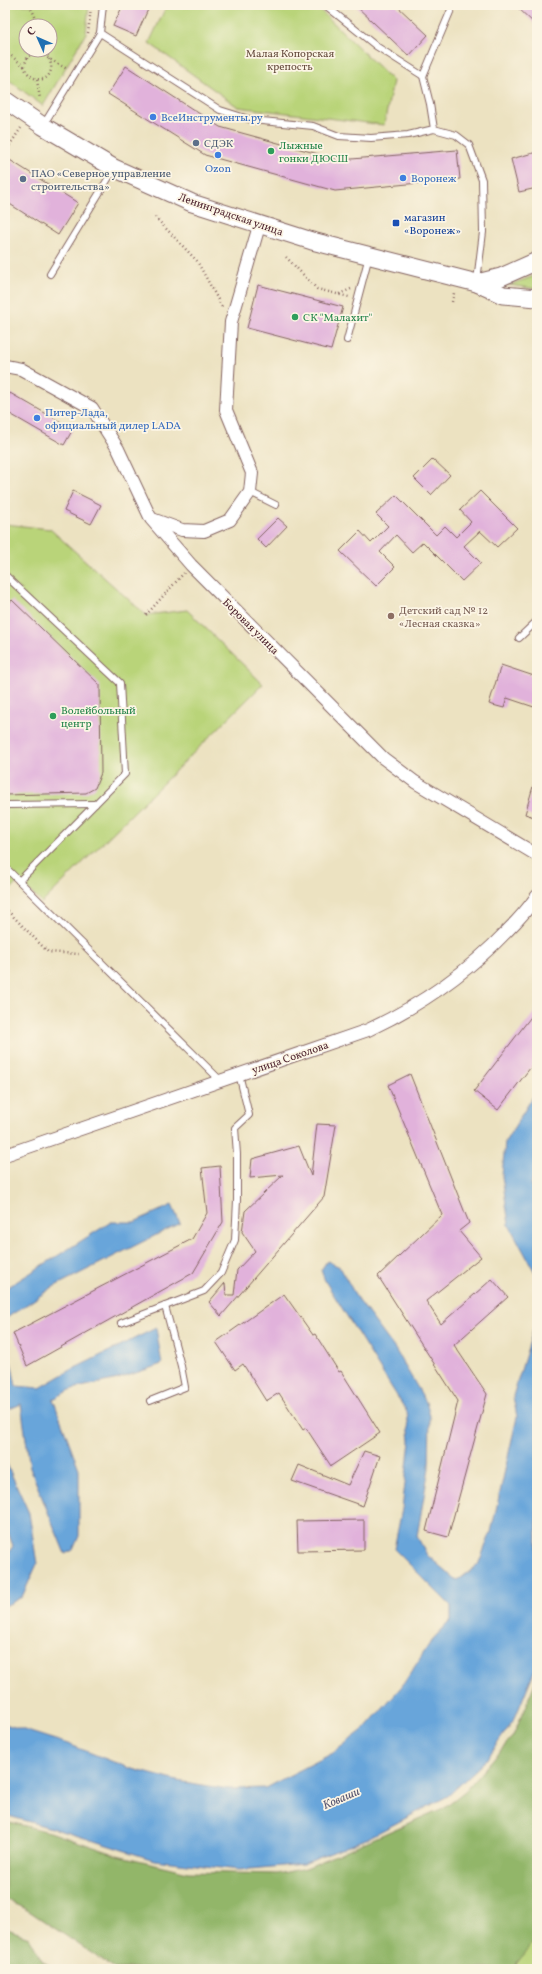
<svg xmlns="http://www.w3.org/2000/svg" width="542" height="1974" font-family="Vollkorn,serif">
	<rect width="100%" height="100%" fill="#fcf5e5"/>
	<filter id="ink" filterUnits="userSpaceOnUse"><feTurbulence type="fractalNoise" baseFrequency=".025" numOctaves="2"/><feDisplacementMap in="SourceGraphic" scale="8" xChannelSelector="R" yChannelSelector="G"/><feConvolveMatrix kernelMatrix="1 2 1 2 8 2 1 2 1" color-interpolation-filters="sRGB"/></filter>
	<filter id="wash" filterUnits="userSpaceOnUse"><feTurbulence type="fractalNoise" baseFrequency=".012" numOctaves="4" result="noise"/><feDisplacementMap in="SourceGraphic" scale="16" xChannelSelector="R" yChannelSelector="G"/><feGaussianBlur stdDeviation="0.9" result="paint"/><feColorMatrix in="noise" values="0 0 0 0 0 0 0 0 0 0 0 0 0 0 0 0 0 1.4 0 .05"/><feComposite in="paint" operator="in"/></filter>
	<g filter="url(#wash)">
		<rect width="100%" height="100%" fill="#ece2c1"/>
		<g fill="#b9d479" stroke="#827a52" fill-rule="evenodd">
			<path d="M 5,5 L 89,5 L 86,33 L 43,106 L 5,77 ZM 26,26 L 50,26 L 50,50 L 26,50 Z"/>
			<polygon points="167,5 315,5 393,81 384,125 238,107 149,43"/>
			<polygon points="537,275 537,289 509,285"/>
			<polygon points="5,524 50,529 146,615 187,610 263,684 42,903 19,881 5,895"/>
			<polygon points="537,1920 537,1969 500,1969"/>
		</g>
		<g fill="#92b669" stroke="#6e6a4a">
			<polygon points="537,1678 537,1938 512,1969 115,1969 29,1911 5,1899 5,1821 50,1832 117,1855 188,1872 277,1874 306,1868 443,1808 465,1791 513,1736"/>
			<polygon points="5,1928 29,1937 43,1962 56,1969 9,1969 5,1963"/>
		</g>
		<g fill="#68a5da" stroke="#596282">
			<polygon points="537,1090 537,1164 531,1185 537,1201 537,1276 509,1225 502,1176 505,1142"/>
			<polygon points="172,1205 180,1223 53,1287 5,1319 5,1289 111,1222 134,1222"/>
			<polygon points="327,1261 340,1267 357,1298 395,1349 426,1402 430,1416 429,1468 417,1536 427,1555 457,1581 478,1565 491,1532 517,1417 513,1396 537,1318 537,1664 515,1718 486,1760 448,1796 366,1839 303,1864 239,1870 154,1860 69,1833 5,1815 5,1724 68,1744 129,1768 177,1781 229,1789 265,1788 333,1753 364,1729 402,1686 432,1640 451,1620 451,1606 394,1549 402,1509 410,1441 407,1412 325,1281 321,1270"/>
			<polygon points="156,1328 162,1364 118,1379 72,1389 53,1399 79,1469 79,1536 73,1550 65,1554 30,1468 21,1404 5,1411 5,1356 11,1362 16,1386 40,1388 71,1370"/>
			<polygon points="5,1460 29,1513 37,1564 22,1597 5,1606 5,1558 13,1546 5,1524"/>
		</g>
		<g id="blocks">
			<g fill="#e1b2db">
				<polygon points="123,5 150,5 136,36 113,26"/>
				<polygon points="355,5 396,5 428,35 409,56"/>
				<polygon points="515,5 537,5 537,26"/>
				<polygon points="126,66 220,127 340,160 457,150 460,179 335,191 205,155 108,94"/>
				<polygon points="537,152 537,188 519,192 511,159"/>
				<polygon points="5,157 78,203 58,235 5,201"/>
				<polygon points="258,285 343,307 331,350 247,328"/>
				<polygon points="10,393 73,429 64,445 5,411 5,402"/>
				<polygon points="433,459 450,475 431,495 414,478"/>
				<polygon points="73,491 101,505 91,524 64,511"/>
				<polygon points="480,491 517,528 497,547 480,531 464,546 481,563 462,581 423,542 412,552 396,535 380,552 395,567 376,586 340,551 360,531 371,543 388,526 376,514 396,495 436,535 445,526 456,537 471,522 460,510"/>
				<polygon points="278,518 287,526 266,548 257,539"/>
				<polygon points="12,600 100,685 101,773 95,788 86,793 5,795 5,607"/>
				<polygon points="501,665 537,677 537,708 507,698 504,708 489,704"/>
				<polygon points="534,783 537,784 537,818 525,814"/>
				<polygon points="537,1009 537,1059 498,1110 474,1091"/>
				<polygon points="410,1074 469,1223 459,1231 481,1257 426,1301 441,1324 492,1279 508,1297 454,1345 487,1394 448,1537 426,1531 458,1401 378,1276 442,1215 388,1085"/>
				<polygon points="317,1124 336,1125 324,1197 221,1316 209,1302 225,1283 226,1295 234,1295 237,1270 255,1251 242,1232 245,1211 283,1175 250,1178 252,1159 299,1146 311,1176"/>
				<polygon points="220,1166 223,1222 193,1273 27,1366 13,1333 192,1239 207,1213 202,1168"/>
				<polygon points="284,1294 313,1335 315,1334 339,1372 341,1371 380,1433 331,1466 306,1428 303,1430 279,1393 266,1401 243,1364 235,1370 216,1342"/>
				<polygon points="364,1451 380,1456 363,1506 292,1481 299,1465 348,1485"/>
				<polygon points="364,1520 364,1550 298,1551 297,1521"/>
			</g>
		</g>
	</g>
	<g filter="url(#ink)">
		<use href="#blocks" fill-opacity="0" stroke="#836360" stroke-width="1"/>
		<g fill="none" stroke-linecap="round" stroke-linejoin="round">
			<defs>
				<g id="service">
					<polyline points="103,5 100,33 220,110 252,120 313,126 339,136 371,138 408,135 434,129 430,104 423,76 453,5"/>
					<polyline points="325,5 376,46 423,76"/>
					<polyline points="44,124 100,33"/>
					<polyline points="434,129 456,135 469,145 482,180 483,232 477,281"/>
					<polyline points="50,274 114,169"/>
					<polyline points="347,340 369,256"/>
					<polyline points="250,492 276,505"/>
					<polyline points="5,575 120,683 125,774 19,881"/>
					<polyline points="519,638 537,621"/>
					<polyline points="5,805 95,804"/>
					<polyline points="5,867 220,1080"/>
					<polyline points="121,1323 204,1291 221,1273 235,1240 237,1200 237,1154 235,1128 249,1115 239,1074"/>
					<polyline points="150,1401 185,1387 181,1366 165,1306"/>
				</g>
				<g id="minor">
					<polyline points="5,366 21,369 92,408 118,449 151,519 191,565 383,758 415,782 537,855"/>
					<polyline points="152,519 182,530 204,531 230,520 250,492 252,473 226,410 231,322 259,226"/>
					<path d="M 5,1155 L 368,1030 C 421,1005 467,973 507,931 C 518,920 528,909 537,896"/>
				</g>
				<g id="secondary">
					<polyline points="5,100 43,126 114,168 192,203 312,241 477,283 503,295 537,298"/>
					<polyline points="477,283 501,277 537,261"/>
				</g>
			</defs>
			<use href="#service" stroke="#836360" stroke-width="8"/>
			<use href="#minor" stroke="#836360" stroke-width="14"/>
			<use href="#secondary" stroke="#836360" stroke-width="19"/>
			<g stroke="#836360" stroke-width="2.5" stroke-dasharray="1 3" stroke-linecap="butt">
				<polyline points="30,5 39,26"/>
				<polyline points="88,33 91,8"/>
				<polyline points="5,51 24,66 28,56 39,53 67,69"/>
				<path d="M 24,66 C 28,80 48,86 51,69 C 52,62 47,56 46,50"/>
				<polyline points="37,80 40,99"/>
				<polyline points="5,152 21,128"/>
				<polyline points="155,217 197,261 222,307"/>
				<polyline points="286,257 317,289 349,297"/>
				<polyline points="339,294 351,289"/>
				<polyline points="452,302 454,293"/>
				<polyline points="146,615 184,573"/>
				<polyline points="5,908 48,952 79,954"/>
			</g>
			<use href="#service" stroke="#fff" stroke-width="6"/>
			<use href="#minor" stroke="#fff" stroke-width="12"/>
			<use href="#secondary" stroke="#fff" stroke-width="17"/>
		</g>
	</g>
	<g fill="#3f7fe0" stroke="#fcf5e5" stroke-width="1.5">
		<circle cx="153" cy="117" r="4"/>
		<circle cx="218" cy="155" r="4"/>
		<circle cx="403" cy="178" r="4"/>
		<circle cx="37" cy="418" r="4"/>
	</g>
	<g fill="#5c6f8a" stroke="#fcf5e5" stroke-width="1.5">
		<circle cx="196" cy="143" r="4"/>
		<circle cx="23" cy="179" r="4"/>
	</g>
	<g fill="#2e9e5b" stroke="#fcf5e5" stroke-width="1.5">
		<circle cx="271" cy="151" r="4"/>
		<circle cx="295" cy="317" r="4"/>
		<circle cx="53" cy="716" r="4"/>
	</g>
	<rect fill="#1a4fb4" stroke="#fcf5e5" stroke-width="1.5" x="392" y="219" width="8" height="8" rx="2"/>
	<circle fill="#8d6e63" stroke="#fcf5e5" stroke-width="1.5" cx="391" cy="616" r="4"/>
	<g text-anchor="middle" stroke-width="3.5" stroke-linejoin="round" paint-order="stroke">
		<g font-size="11" fill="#664c3e" stroke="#fcf5e5">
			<text x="290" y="57">Малая Копорская<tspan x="290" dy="13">крепость</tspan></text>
		</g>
		<g font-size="11" fill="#366cbe" stroke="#fcf5e5" text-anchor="start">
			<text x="161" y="121">ВсеИнструменты.ру</text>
			<text x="218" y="172" text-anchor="middle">Ozon</text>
			<text x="411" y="182">Воронеж</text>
			<text x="45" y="416">Питер-Лада,<tspan x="45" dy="13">официальный дилер LADA</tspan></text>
		</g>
		<g font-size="11" fill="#4e5e75" stroke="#fcf5e5" text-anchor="start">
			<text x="204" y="147">СДЭК</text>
			<text x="31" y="177">ПАО «Северное управление<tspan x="31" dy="13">строительства»</tspan></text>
		</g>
		<g font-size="11" fill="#27864d" stroke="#fcf5e5" text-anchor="start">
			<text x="279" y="149">Лыжные<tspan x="279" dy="13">гонки ДЮСШ</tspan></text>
			<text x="303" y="321">СК "Малахит"</text>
			<text x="61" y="714">Волейбольный<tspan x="61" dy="13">центр</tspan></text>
		</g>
		<g font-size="11" fill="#4a1f2b" stroke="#fcf5e5">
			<text transform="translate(231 214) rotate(19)" y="4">Ленинградская улица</text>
			<text transform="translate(251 626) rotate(45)" y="4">Боровая улица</text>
			<text transform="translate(290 1057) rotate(-19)" y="4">улица Соколова</text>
		</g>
		<g font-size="11" fill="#164399" stroke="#fcf5e5" text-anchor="start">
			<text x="404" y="221">магазин<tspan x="404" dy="13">«Воронеж»</tspan></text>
		</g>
		<g font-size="11" fill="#785e54" stroke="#fcf5e5" text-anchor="start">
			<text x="399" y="614">Детский сад № 12<tspan x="399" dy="13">«Лесная сказка»</tspan></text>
		</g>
		<g font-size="12" font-style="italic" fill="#565571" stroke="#fcf5e5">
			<text transform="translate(341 1798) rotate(-23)" y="4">Коваши</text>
		</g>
	</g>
	<rect width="542" height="1974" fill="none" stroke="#fcf5e5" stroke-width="20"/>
	<g transform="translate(38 38) rotate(315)"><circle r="19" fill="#fcf5e5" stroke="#b59f9b"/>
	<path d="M0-3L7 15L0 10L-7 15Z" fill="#1f6fb2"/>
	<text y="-6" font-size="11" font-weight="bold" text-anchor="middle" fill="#4a1f2b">С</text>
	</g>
</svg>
